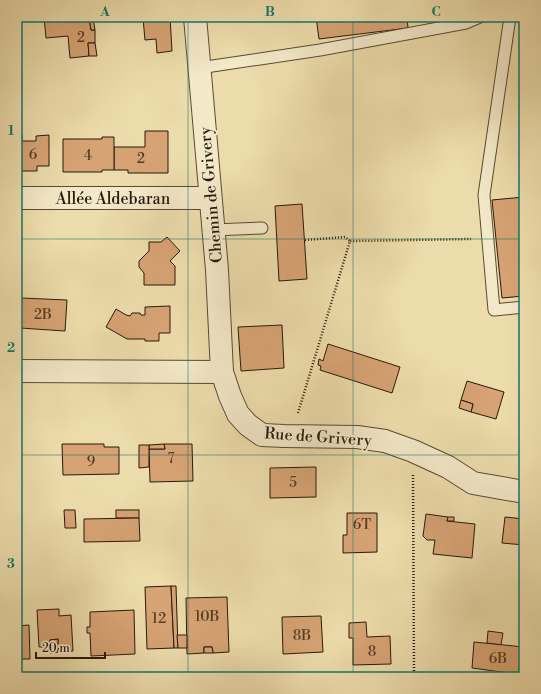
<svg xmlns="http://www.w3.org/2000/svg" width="541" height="694" font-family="'Libre Bodoni',serif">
	<rect width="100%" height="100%" fill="#eddcab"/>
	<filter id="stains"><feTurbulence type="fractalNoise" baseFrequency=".005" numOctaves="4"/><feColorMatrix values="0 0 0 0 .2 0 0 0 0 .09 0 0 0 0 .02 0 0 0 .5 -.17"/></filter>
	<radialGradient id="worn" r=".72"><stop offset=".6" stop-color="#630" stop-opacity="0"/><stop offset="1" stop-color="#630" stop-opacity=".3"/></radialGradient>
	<g fill="#d7a374" stroke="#28190c">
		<polygon points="44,17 89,17 91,30 95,30 95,43 88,43 89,56 70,58 68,36 46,38"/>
		<polygon points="89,17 93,17 95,30 91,30"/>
		<polygon points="121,17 170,17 172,51 157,53 156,39 145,40 143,18 121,20"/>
		<polygon points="316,17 407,17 408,28 319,39"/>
		<polygon points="17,28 20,61 17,61"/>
		<polygon points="88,43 95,43 97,56 89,56"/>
		<polygon points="145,131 168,131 168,173 128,173 128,170 114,170 114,147 145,147"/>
		<polygon points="17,132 22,134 22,141 17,141"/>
		<polygon points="49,135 49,166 37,166 37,171 17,171 17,141 36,141 36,136"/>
		<polygon points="102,137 114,137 114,170 102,170 102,172 63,172 63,139 102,139"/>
		<polygon points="524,197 524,296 502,298 492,200"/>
		<polygon points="302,204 307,279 279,281 275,206"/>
		<polygon points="167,237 180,251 170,261 175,266 175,285 144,285 144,273 139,267 139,261 149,251 149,242 161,242"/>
		<polygon points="22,298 67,300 65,331 20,328"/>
		<polygon points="170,306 170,333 159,333 159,341 145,341 145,339 127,339 106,327 116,309 126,315 130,316 132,313 140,313 141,315 145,315 145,307"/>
		<polygon points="282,325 284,368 241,371 238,327"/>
		<polygon points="328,344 400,367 392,393 320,370 321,366 318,365 319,359 323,361"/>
		<polygon points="467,381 504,392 496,419 471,412 473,404 461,400"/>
		<polygon points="461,400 473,404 471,412 459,408"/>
		<polygon points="62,444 104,444 104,447 119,447 119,474 63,475"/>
		<polygon points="164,444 192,444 193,481 150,482 149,449 165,449"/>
		<polygon points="164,444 165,449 149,449 149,445"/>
		<polygon points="139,445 149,445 149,467 139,468"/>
		<polygon points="316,467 316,497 270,498 270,468"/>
		<polygon points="64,510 75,510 76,528 65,528"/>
		<rect x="116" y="510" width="23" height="8"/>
		<polygon points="347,513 377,513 377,552 343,553 343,535 347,535"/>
		<polygon points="426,514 448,517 447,521 475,524 472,558 433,554 435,540 427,540 423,536"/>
		<polygon points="448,517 454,517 454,521 447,521"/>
		<polygon points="505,517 524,519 524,545 502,543"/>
		<polygon points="139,518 140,541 84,542 84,519"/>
		<polygon points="171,586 174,648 147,649 145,587"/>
		<polygon points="171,586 176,586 178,648 174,648"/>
		<polygon points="227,597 229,652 213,653 212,647 204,647 204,653 187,654 186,598"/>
		<polygon points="59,609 59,616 71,615 73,651 58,652 58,639 50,640 50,647 39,647 37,610"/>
		<polygon points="134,610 135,654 91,656 90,633 87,633 87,627 90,627 90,612"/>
		<polygon points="321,616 323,652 283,654 282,617"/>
		<polygon points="366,622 367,637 390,636 391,664 353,665 353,638 349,638 349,623"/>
		<polygon points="29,625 30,659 17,659 17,626"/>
		<polygon points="488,631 503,633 501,645 487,643"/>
		<polygon points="177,635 187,635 187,648 178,648"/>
		<polygon points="58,639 58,652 50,653 50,640"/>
		<polygon points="474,642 524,647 523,675 472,668"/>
		<polygon points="204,647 212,647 213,653 204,653"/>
	</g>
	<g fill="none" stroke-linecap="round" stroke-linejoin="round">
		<defs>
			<g id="lane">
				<polyline points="510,17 484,195 494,310 524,307"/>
				<polyline points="199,68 320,50 466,23 480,17"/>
				<polyline points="213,230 262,228"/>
			</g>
			<g id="street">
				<polyline points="195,17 217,270 222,372 230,396 238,414 248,425 262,435 284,436 357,437 385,441 413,451 448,467 473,483 524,492"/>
				<polyline points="17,198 210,198"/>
				<polyline points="17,371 222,372"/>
			</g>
		</defs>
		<use href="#lane" stroke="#594a34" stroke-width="13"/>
		<use href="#street" stroke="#594a34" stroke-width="24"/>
		<g stroke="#28190c" stroke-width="2.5" stroke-dasharray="1 2" stroke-linecap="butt">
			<polyline points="305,240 345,237 350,241"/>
			<polyline points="298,413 350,241 471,239"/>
			<polyline points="413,475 414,677"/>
		</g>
		<use href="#lane" stroke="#f3e8c8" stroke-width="11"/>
		<use href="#street" stroke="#f3e8c8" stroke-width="22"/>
	</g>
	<path fill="none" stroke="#0f766e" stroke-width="1" stroke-opacity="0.55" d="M 188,17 L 188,677M 353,17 L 353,677M 17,239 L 524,239M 17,455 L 524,455"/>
	<g text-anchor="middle" stroke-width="4" stroke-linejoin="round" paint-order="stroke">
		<g font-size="14" fill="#543c26">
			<text x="81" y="42">2</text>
			<text x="33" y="159">6</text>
			<text x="88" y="160">4</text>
			<text x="141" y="163">2</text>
			<text x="43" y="319">2B</text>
			<text x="171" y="463">7</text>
			<text x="91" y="466">9</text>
			<text x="293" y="487">5</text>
			<text x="362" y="529">6T</text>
			<text x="207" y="621">10B</text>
			<text x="159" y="623">12</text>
			<text x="302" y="640">8B</text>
			<text x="372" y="656">8</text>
			<text x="498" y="663">6B</text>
		</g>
		<g font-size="16" fill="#28190c" stroke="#f3e8c8">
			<text transform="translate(210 195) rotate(-95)" y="6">Chemin de Grivery</text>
			<text x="113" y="204">Allée Aldebaran</text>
			<text transform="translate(318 436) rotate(4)" y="6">Rue de Grivery</text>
		</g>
	</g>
	<rect width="541" height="694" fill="none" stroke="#eddcab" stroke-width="44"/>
	<path d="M36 652v6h69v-6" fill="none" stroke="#28190c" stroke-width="2"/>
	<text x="42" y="652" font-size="12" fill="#28190c" stroke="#f3e8c8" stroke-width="3" paint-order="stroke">20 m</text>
	<rect x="22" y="22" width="497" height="650" fill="none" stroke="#0f766e" stroke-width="1.5"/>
	<g font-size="13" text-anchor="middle" font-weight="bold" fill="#0f766e">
		<text x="105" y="16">A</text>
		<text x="270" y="16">B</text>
		<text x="436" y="16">C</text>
		<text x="11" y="135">1</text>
		<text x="11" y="352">2</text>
		<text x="11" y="568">3</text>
	</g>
	<rect width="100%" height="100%" filter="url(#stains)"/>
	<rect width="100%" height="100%" fill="url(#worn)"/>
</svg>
